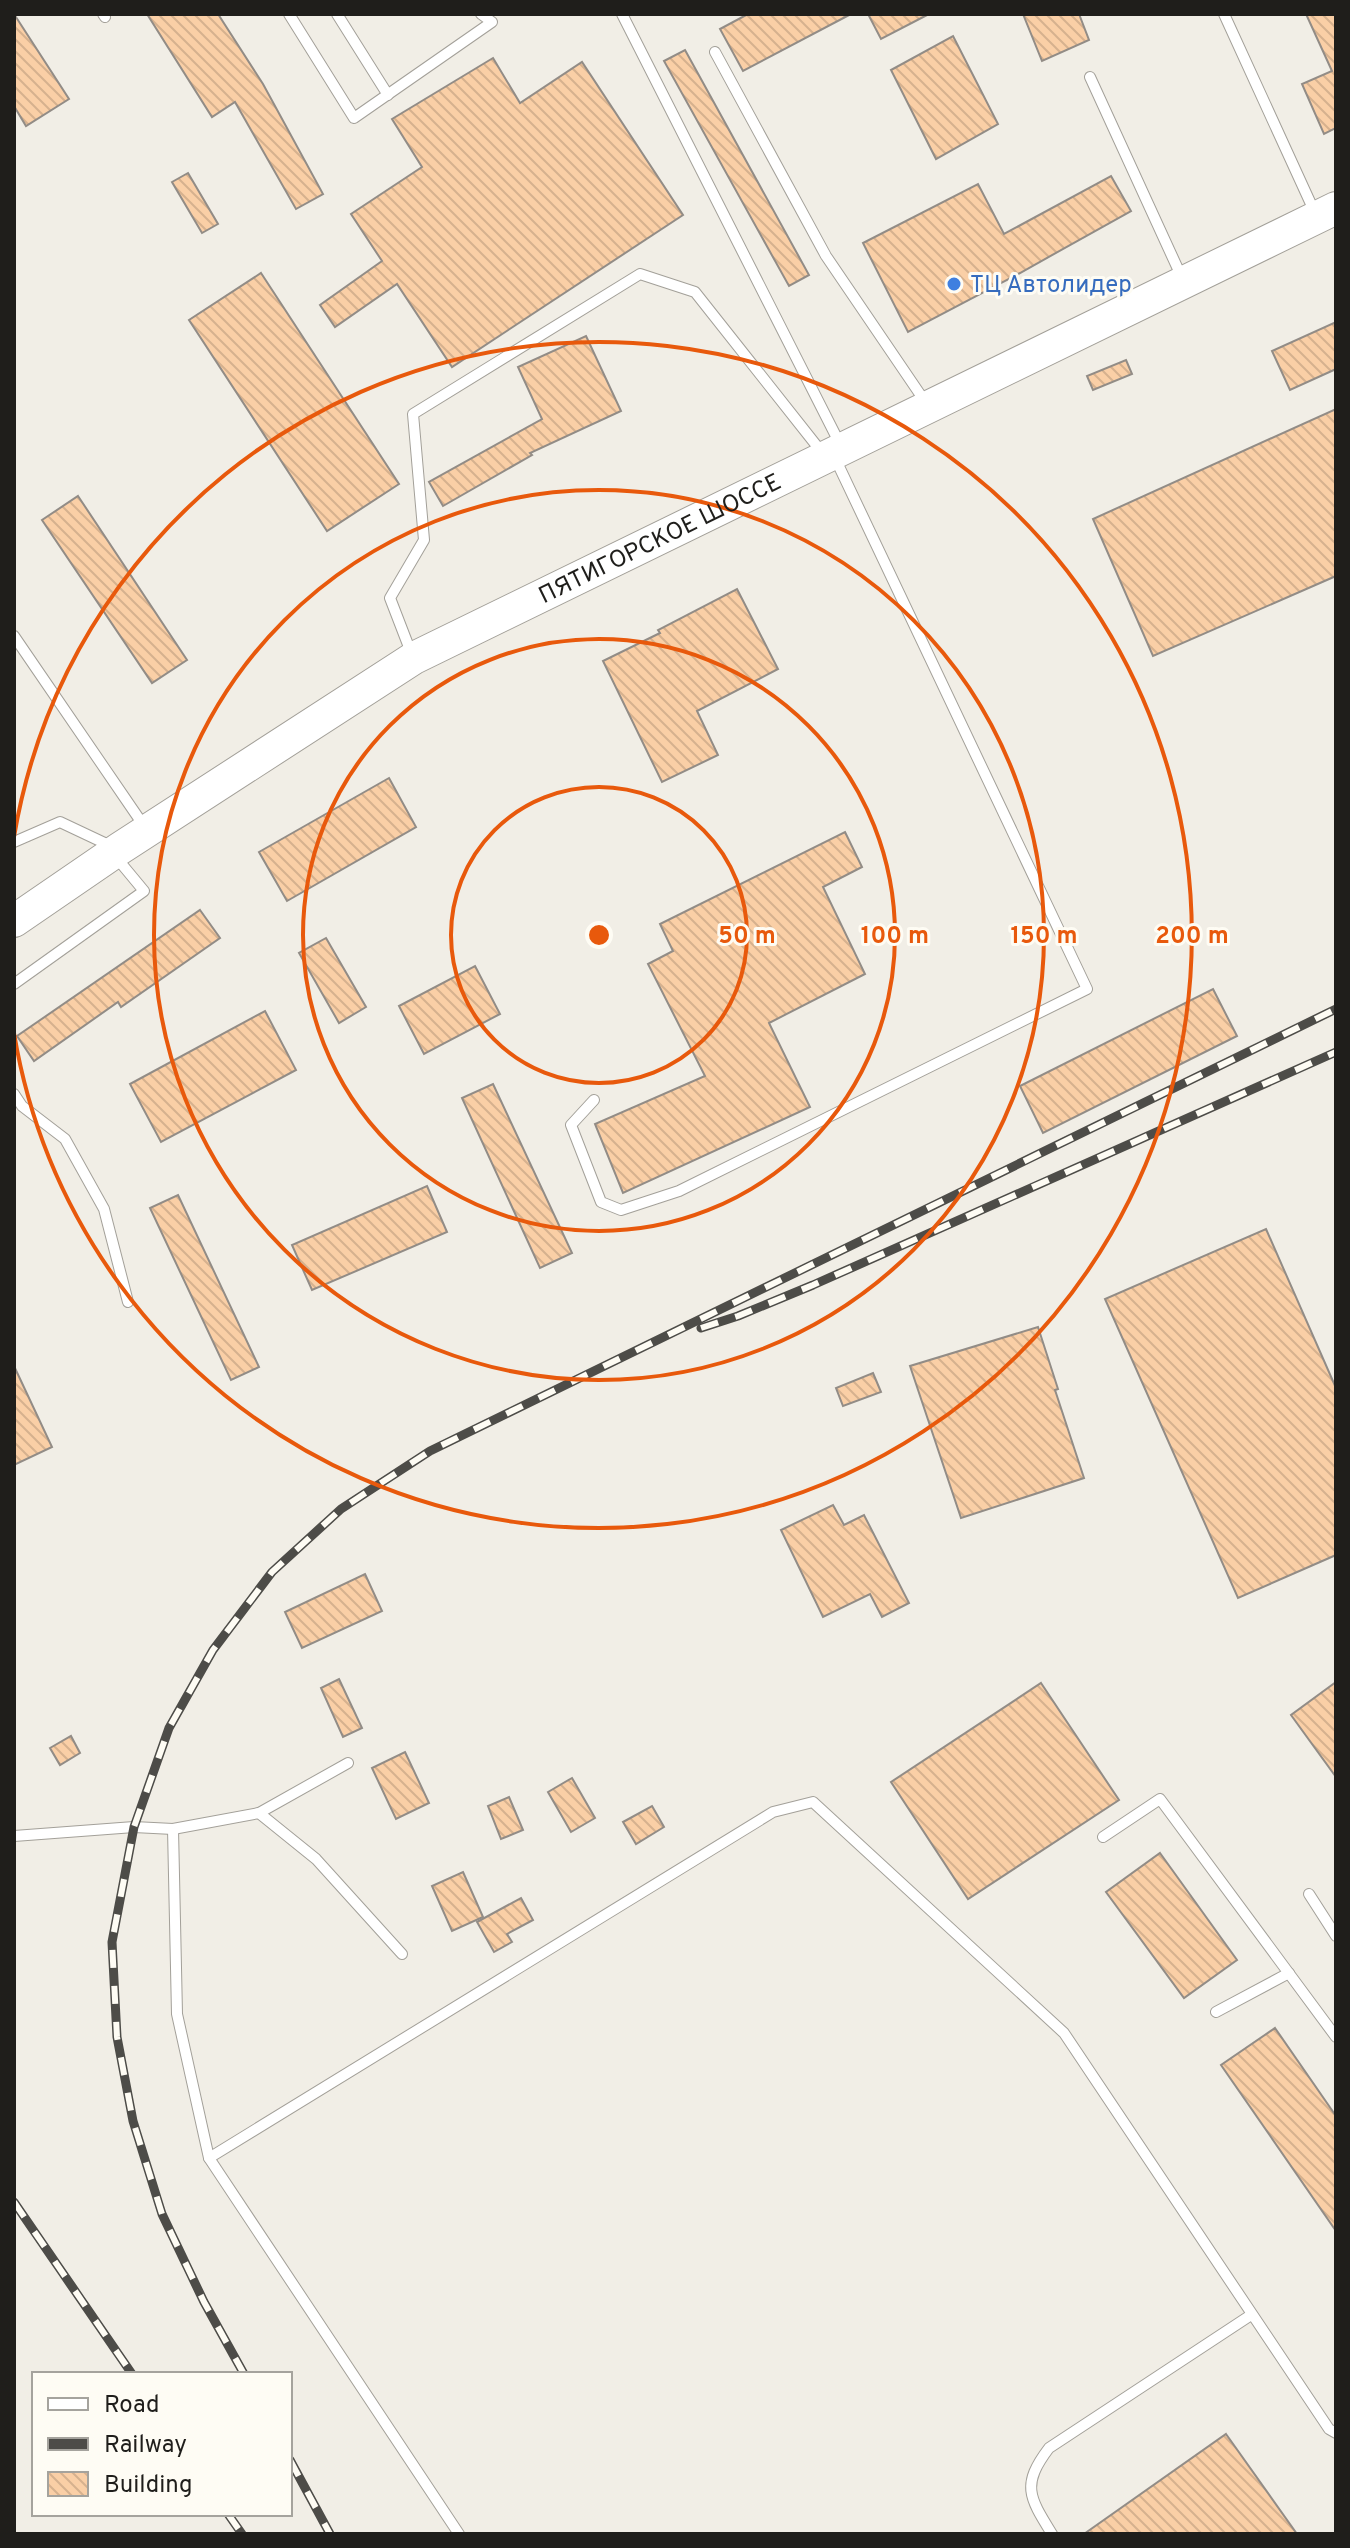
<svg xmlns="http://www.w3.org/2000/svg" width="1350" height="2548" font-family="Overpass,sans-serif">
	<defs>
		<pattern id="building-back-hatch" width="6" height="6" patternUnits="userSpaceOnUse" patternTransform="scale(2)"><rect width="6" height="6" fill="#facfa6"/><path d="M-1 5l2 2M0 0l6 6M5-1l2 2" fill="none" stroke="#d6b18e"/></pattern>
	</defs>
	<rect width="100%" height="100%" fill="#f1eee6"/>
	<g fill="url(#building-back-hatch)" stroke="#928c86" stroke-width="2">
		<polygon points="14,14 69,99 26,126 14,106"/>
		<polygon points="147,14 218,14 263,84 323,194 296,209 235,102 212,117"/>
		<polygon points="748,14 851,14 743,71 720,29"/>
		<polygon points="868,14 929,14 881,39"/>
		<polygon points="1023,14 1079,14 1089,40 1042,61"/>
		<polygon points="1306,14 1336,14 1336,128 1324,134 1302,84 1332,71"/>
		<polygon points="953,36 998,124 936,159 891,70"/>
		<polygon points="685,50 809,275 789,286 664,61"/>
		<polygon points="493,58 520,103 582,62 683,215 452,367 397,284 335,327 320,305 382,261 351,214 422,167 392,119"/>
		<polygon points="188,173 218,224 202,233 172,182"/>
		<polygon points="1111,176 1131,211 1020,273 908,332 863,243 978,184 1004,234"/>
		<polygon points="261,273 399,484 327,531 189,320"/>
		<polygon points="1336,322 1336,369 1290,390 1272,351"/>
		<polygon points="586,336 621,411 530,453 532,455 443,506 429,482 542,419 518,367"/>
		<polygon points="1126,360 1132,374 1093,390 1087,376"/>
		<polygon points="1336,409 1336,576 1153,656 1093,519"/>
		<polygon points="78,496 187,660 152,683 42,520"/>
		<polygon points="737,589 778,669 697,711 718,755 662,782 603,661 660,633 658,630"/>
		<polygon points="389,778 416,827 287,901 259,852"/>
		<polygon points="845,832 862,867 823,887 865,974 769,1023 810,1107 623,1193 595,1124 705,1076 648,964 673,951 660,924"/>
		<polygon points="200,910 220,938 121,1007 118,1002 34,1061 17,1036"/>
		<polygon points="326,938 366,1007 339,1023 299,953"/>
		<polygon points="475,966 500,1014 424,1054 399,1006"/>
		<polygon points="1213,989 1237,1036 1043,1133 1020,1086"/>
		<polygon points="265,1011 296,1070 161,1142 130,1084"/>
		<polygon points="493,1084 572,1253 540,1268 462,1098"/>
		<polygon points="427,1186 447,1232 312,1290 292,1245"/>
		<polygon points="178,1195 259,1367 231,1380 150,1208"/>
		<polygon points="1266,1229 1336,1388 1336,1555 1238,1598 1105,1299"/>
		<polygon points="1038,1327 1058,1389 1055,1390 1084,1478 961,1518 910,1366"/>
		<polygon points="14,1366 52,1447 14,1465"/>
		<polygon points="873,1373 881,1392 843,1406 836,1388"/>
		<polygon points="833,1505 844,1525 864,1515 909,1603 882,1617 870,1594 823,1617 781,1530"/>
		<polygon points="365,1574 382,1611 302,1648 285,1612"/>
		<polygon points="339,1679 362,1728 343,1737 321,1688"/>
		<polygon points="1336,1682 1336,1777 1291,1715"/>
		<polygon points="1041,1683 1119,1800 968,1899 891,1782"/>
		<polygon points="71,1736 80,1753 60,1765 50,1748"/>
		<polygon points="405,1752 429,1803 396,1819 372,1768"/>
		<polygon points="572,1778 595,1818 571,1832 548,1792"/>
		<polygon points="509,1797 523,1830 501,1839 488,1806"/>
		<polygon points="652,1806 664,1827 636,1844 623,1822"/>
		<polygon points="1160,1853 1237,1960 1184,1998 1106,1892"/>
		<polygon points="463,1872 483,1917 452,1931 432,1886"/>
		<polygon points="521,1898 533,1920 507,1934 512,1942 494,1952 477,1922"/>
		<polygon points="1275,2028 1336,2116 1336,2231 1221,2065"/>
		<polygon points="1226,2434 1297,2534 1084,2534"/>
	</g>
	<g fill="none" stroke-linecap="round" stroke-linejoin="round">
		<defs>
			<g id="lane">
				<polyline points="103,14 105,17"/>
				<polyline points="289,14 354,118 492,22 481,14"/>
				<polyline points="337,14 388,95"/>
				<polyline points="622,14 841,446"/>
				<polyline points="1224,14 1316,215"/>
				<polyline points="715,52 826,256 926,403"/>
				<polyline points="1090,77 1183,280"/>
				<polyline points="14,636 144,826"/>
				<polyline points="412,655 390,598 424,540 413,414 640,274 695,292 824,455"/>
				<polyline points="14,842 60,822 113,847"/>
				<polyline points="14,984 144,891 115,856"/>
				<polyline points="14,1094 22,1106 65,1139 104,1209 128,1302"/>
				<polyline points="594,1100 571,1125 601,1202 621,1210 679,1191 1087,989 835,458"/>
				<polyline points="259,1813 316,1859 402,1954"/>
				<polyline points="173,1829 177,2014 209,2158 459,2534"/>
				<polyline points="14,1836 134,1827 173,1829 259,1813 348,1763"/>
				<polyline points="1103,1837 1160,1799 1336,2037"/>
				<polyline points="1309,1894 1336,1936"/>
				<polyline points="1216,2012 1289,1973"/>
				<polyline points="209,2158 773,1812 813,1802 1064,2033 1329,2429 1336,2433"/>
				<path d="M 1052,2534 C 1029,2497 1021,2485 1049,2448 L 1251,2315"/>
			</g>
			<g id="primary">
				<path id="s1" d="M 14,921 L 119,849 L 414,658 L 1336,208"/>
			</g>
		</defs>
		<use href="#lane" stroke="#a3a099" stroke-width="12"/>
		<use href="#primary" stroke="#a3a099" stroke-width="34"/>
		<use href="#lane" stroke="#fff" stroke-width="10"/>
		<use href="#primary" stroke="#fff" stroke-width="32"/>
		<defs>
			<g id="rail">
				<polyline points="701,1328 738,1316 813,1285 1336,1052"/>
				<polyline points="14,2202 132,2374"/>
				<polyline points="244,2374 204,2302 162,2214 133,2121 117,2037 112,1942 134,1827 169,1728 213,1650 272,1572 341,1509 430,1451 1336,1009"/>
				<polyline points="290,2460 330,2534"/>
				<polyline points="228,2514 242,2534"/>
			</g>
		</defs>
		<use href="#rail" stroke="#4d4c48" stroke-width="9"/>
		<use href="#rail" stroke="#fefcf4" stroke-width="6" stroke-dasharray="18" stroke-linecap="butt"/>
	</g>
	<g fill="none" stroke="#e8590c" stroke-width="4">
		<circle cx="599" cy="935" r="148"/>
		<circle cx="599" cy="935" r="296"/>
		<circle cx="599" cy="935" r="445"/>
		<path d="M14 837A593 593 0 1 1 14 1033"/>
	</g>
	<circle fill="#3f7fe0" stroke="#fefcf4" stroke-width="3" cx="954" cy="284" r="8"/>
	<g text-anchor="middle" stroke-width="6" stroke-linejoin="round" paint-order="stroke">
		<g font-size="24" fill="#366cbe" stroke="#fefcf4" text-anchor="start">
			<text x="970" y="292">ТЦ Автолидер</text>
		</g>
		<g font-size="24" fill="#1f1e1b" stroke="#fefcf4">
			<text dy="8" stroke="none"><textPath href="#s1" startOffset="752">ПЯТИГОРСКОЕ ШОССЕ</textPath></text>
		</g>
	</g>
	<circle cx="599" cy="935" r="12" fill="#e8590c" stroke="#fefcf4" stroke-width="4"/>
	<g font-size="24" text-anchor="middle" font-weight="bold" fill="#e8590c" stroke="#fefcf4" stroke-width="6" stroke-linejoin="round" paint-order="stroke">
		<text x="747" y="943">50 m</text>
		<text x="895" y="943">100 m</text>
		<text x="1044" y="943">150 m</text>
		<text x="1192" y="943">200 m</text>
	</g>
	<rect width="1350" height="2548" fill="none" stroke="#1f1e1b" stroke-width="32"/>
	<rect x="32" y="2372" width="260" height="144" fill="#fefcf4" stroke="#a5a39d" stroke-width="2"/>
	<rect x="48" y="2398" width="40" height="12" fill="#ffffff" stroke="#a5a39d" stroke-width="2"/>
	<text x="104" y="2412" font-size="24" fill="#1f1e1b">Road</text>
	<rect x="48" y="2438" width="40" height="12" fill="#4d4c48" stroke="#a5a39d" stroke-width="2"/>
	<text x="104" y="2452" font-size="24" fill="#1f1e1b">Railway</text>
	<rect x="48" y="2472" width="40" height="24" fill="url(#building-back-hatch)" stroke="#a5a39d" stroke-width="2"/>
	<text x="104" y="2492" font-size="24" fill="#1f1e1b">Building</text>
</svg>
